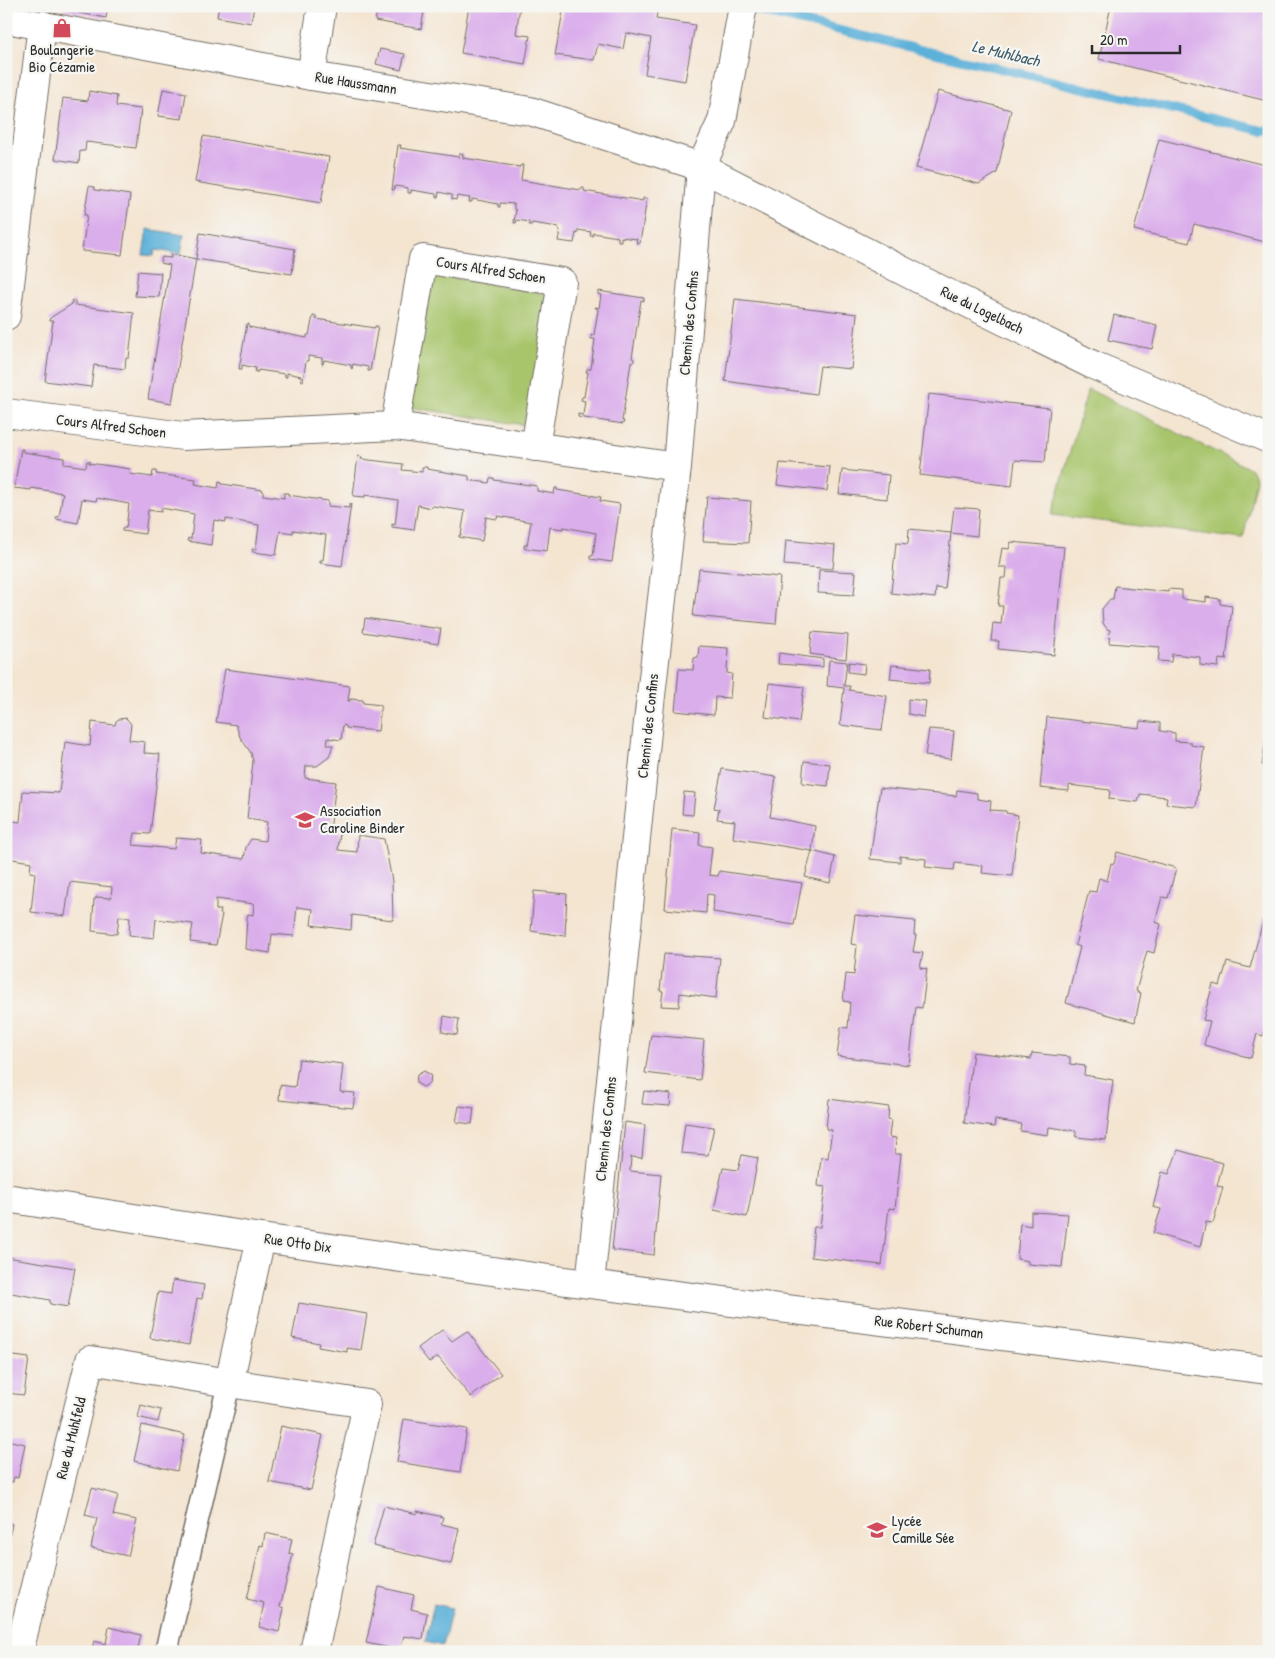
<svg xmlns="http://www.w3.org/2000/svg" width="1275" height="1658" font-family="'Patrick Hand',sans-serif">
	<rect width="100%" height="100%" fill="#f6f6f2"/>
	<filter id="ink" filterUnits="userSpaceOnUse"><feTurbulence type="fractalNoise" baseFrequency=".02" numOctaves="2"/><feDisplacementMap in="SourceGraphic" scale="10" xChannelSelector="R" yChannelSelector="G"/><feConvolveMatrix kernelMatrix="1 2 1 2 8 2 1 2 1" color-interpolation-filters="sRGB"/></filter>
	<filter id="wash" filterUnits="userSpaceOnUse"><feTurbulence type="fractalNoise" baseFrequency=".0096" numOctaves="4" result="noise"/><feDisplacementMap in="SourceGraphic" scale="20" xChannelSelector="R" yChannelSelector="G"/><feGaussianBlur stdDeviation="1.12" result="paint"/><feColorMatrix in="noise" values="0 0 0 0 0 0 0 0 0 0 0 0 0 0 0 0 0 1.4 0 .05"/><feComposite in="paint" operator="in"/></filter>
	<g filter="url(#wash)">
		<rect width="100%" height="100%" fill="#f4e5d1"/>
		<g fill="#a8c56c" stroke="#6a784c">
			<polygon points="431,274 552,295 531,426 408,407"/>
			<polygon points="1088,389 1251,469 1256,479 1243,539 1052,515"/>
		</g>
		<g fill="#5db1d9" stroke="#446e82">
			<polygon points="147,229 184,235 181,254 155,250 154,256 143,255"/>
			<polygon points="434,1604 452,1608 443,1646 425,1642"/>
		</g>
		<g fill="none" stroke-linecap="round" stroke-linejoin="round">
			<polyline stroke="#5db1d9" stroke-width="9" points="745,8 1264,131 1269,129"/>
		</g>
		<g id="blocks">
			<g fill="#daadeb">
				<polygon points="64,6 108,6 106,18 63,10"/>
				<polygon points="219,6 254,6 251,23 217,17"/>
				<polygon points="378,6 425,6 421,29 375,21"/>
				<polygon points="469,6 520,6 516,34 530,36 525,64 461,53"/>
				<polygon points="564,6 586,6 603,9 603,6 658,7 656,19 695,25 685,81 645,74 651,38 626,33 623,49 598,44 594,60 555,55"/>
				<polygon points="1111,6 1269,6 1269,92 1267,101 1099,59"/>
				<polygon points="380,49 405,54 401,70 376,64"/>
				<polygon points="163,89 186,93 182,119 158,116"/>
				<polygon points="89,91 117,96 116,106 141,109 136,148 86,142 85,151 80,151 79,163 55,159 63,98 88,101"/>
				<polygon points="938,91 1011,110 997,173 979,184 916,168"/>
				<polygon points="203,136 329,157 321,203 195,182"/>
				<polygon points="1159,139 1269,166 1269,243 1194,224 1189,243 1134,230"/>
				<polygon points="398,145 401,145 400,148 459,157 459,154 463,154 463,158 520,167 521,165 523,165 521,180 581,190 581,188 584,188 584,191 643,201 643,198 647,198 640,243 636,243 637,239 621,237 621,241 618,241 618,237 593,233 593,236 590,236 591,232 578,230 578,234 576,233 574,243 558,241 560,231 558,227 532,223 531,225 529,225 529,222 517,220 516,223 514,223 516,210 514,209 514,204 500,203 500,207 498,207 498,204 472,199 472,202 469,202 470,198 457,196 456,200 452,199 452,195 439,192 438,197 436,197 436,194 411,190 411,193 408,193 408,188 395,186 394,190 392,190"/>
				<polygon points="89,186 94,187 95,190 130,195 122,255 82,251 87,215 84,215"/>
				<polygon points="200,233 295,249 292,274 196,259"/>
				<polygon points="171,254 196,259 172,403 148,399 170,265 160,263 162,257 171,258"/>
				<polygon points="138,271 161,273 159,297 135,296"/>
				<polygon points="598,291 644,298 644,301 641,300 632,358 634,359 634,362 631,362 622,421 624,421 623,424 578,417 578,414 583,415 585,401 581,400 582,397 584,397 588,372 586,372 587,369 591,369 595,339 591,339 591,335 594,335 598,310 595,307 599,308 601,295 598,294"/>
				<polygon points="735,299 857,314 851,369 820,366 816,394 725,381"/>
				<polygon points="72,300 75,301 75,305 134,313 129,358 126,358 125,369 94,365 91,387 45,381 53,321 49,321 50,318 72,304"/>
				<polygon points="1114,315 1157,325 1152,349 1108,340"/>
				<polygon points="313,316 316,316 316,319 375,328 375,326 378,326 370,371 368,371 368,367 353,364 352,369 351,368 351,365 324,360 323,364 322,364 322,358 308,356 308,361 306,361 303,381 301,380 301,376 287,373 287,377 285,377 285,374 258,370 258,372 255,372 256,368 242,365 242,369 239,369 247,324 249,324 249,327 307,338 307,335 309,335"/>
				<polygon points="929,394 1050,408 1045,462 1015,460 1012,486 920,475"/>
				<polygon points="21,449 23,449 23,452 64,458 64,464 86,467 87,461 90,461 89,463 131,469 130,474 152,477 153,471 156,471 156,474 196,479 195,484 218,488 219,481 222,482 222,484 263,490 263,495 284,498 284,493 288,493 288,495 328,501 328,506 349,508 349,504 351,504 342,566 320,563 320,560 323,560 326,535 293,530 293,533 280,531 276,555 253,552 252,549 256,549 259,525 226,519 226,522 214,520 211,545 187,541 188,538 191,539 194,514 161,508 161,512 148,510 145,534 122,531 122,528 126,528 129,504 97,498 96,501 82,499 78,523 56,519 56,517 59,517 63,493 31,488 31,490 14,488"/>
				<polygon points="358,456 362,457 361,459 403,464 402,470 422,472 422,467 427,467 427,469 469,476 469,480 489,483 490,478 494,478 494,480 537,486 537,491 554,494 555,488 557,488 557,490 601,497 600,501 620,504 612,562 590,559 590,556 593,556 596,533 563,527 563,529 550,527 547,551 524,548 524,545 527,545 531,522 498,516 497,519 486,517 482,541 459,537 459,535 461,535 465,511 433,506 431,508 418,505 414,530 392,527 392,524 395,525 398,500 365,495 365,497 353,496"/>
				<polygon points="780,463 830,467 827,491 777,485"/>
				<polygon points="842,470 889,475 887,499 839,494"/>
				<polygon points="707,497 751,501 748,543 703,541"/>
				<polygon points="954,507 979,509 977,536 951,533"/>
				<polygon points="909,529 951,533 945,589 936,588 935,598 891,593 896,543 908,544"/>
				<polygon points="786,540 835,545 833,569 784,565"/>
				<polygon points="1011,542 1064,547 1054,655 998,649 999,641 991,641 993,623 1001,624 1003,606 998,606 1001,578 1006,578 1007,567 999,567 1002,548 1009,549"/>
				<polygon points="699,569 780,577 776,624 693,616"/>
				<polygon points="819,570 856,572 854,595 818,593"/>
				<polygon points="1115,586 1168,592 1168,589 1182,590 1182,599 1206,602 1206,597 1220,599 1220,604 1232,606 1226,660 1219,659 1218,667 1200,665 1200,657 1172,654 1171,662 1158,661 1160,647 1109,643 1110,630 1107,629 1103,623 1102,609 1110,599 1113,599"/>
				<polygon points="365,618 441,629 438,644 363,632"/>
				<polygon points="812,632 848,635 846,659 810,654"/>
				<polygon points="699,646 728,648 727,673 732,674 730,698 715,697 714,715 675,711 679,669 693,670 694,658 698,657"/>
				<polygon points="779,653 823,659 823,667 778,664"/>
				<polygon points="829,660 847,662 844,686 850,686 849,690 887,696 882,730 840,725 844,688 827,686"/>
				<polygon points="849,662 865,664 864,674 848,672"/>
				<polygon points="892,665 930,669 929,683 890,679"/>
				<polygon points="225,669 350,686 348,701 350,701 350,699 363,700 363,703 381,705 378,731 346,728 346,726 343,725 341,740 328,738 327,745 333,745 329,757 317,766 306,766 305,778 336,782 330,831 340,832 338,850 357,852 358,835 384,839 392,881 393,920 352,915 351,930 311,925 313,909 297,907 294,936 272,934 270,953 245,949 247,918 248,914 253,915 254,904 216,899 216,910 221,910 220,914 222,914 216,945 190,942 193,924 156,919 154,938 129,935 130,917 119,916 117,934 92,931 94,899 96,899 96,897 111,898 112,887 70,882 65,916 31,912 35,873 30,872 31,862 6,858 6,820 20,822 23,791 59,793 65,742 90,746 92,722 115,725 116,721 119,719 126,718 131,724 129,740 145,742 144,753 160,754 150,834 135,833 133,845 174,849 176,838 202,840 201,853 244,859 246,847 251,839 265,841 267,822 247,819 253,761 251,753 240,737 236,725 216,722"/>
				<polygon points="769,683 804,687 799,722 765,717"/>
				<polygon points="908,699 926,701 924,717 908,714"/>
				<polygon points="1047,717 1139,728 1140,721 1160,723 1160,731 1175,733 1175,741 1191,742 1191,745 1204,747 1196,807 1166,804 1167,797 1140,794 1138,802 1109,799 1110,790 1069,785 1069,791 1040,788"/>
				<polygon points="1268,722 1269,722 1269,766 1262,765"/>
				<polygon points="929,729 954,731 951,759 925,756"/>
				<polygon points="804,761 830,764 828,786 802,783"/>
				<polygon points="722,769 776,777 770,817 815,826 812,851 733,838 735,821 717,819 719,809 714,808"/>
				<polygon points="880,788 956,796 957,790 977,793 977,799 991,801 990,810 1006,811 1006,813 1018,815 1012,876 982,873 983,866 955,863 954,870 925,867 926,859 900,856 900,862 870,859"/>
				<polygon points="684,792 695,793 693,815 682,814"/>
				<polygon points="672,829 700,832 699,845 712,847 709,875 718,876 719,871 802,883 794,925 713,912 714,895 707,894 706,913 665,909"/>
				<polygon points="812,851 835,857 830,883 805,877"/>
				<polygon points="1117,852 1176,868 1168,898 1162,897 1155,922 1161,924 1154,953 1147,951 1136,991 1141,993 1135,1022 1066,1003 1080,947 1075,945 1089,891 1096,892 1099,878 1107,881 1111,863 1114,864"/>
				<polygon points="534,891 567,894 565,936 531,931"/>
				<polygon points="1266,910 1269,911 1269,990 1267,997 1269,998 1269,1016 1263,1036 1257,1034 1251,1058 1204,1045 1210,1021 1203,1020 1213,984 1220,986 1227,962 1250,968"/>
				<polygon points="855,915 915,921 914,935 916,935 913,952 923,953 920,968 927,969 922,1008 916,1007 909,1065 837,1056 841,1027 848,1028 850,1002 843,1001 846,974 854,975 857,945 851,944"/>
				<polygon points="664,954 720,958 716,998 680,993 679,1007 661,1006 663,991 660,991"/>
				<polygon points="444,1016 459,1019 457,1035 442,1032"/>
				<polygon points="651,1035 704,1040 700,1080 645,1073"/>
				<polygon points="973,1052 1031,1059 1032,1053 1070,1057 1070,1064 1085,1066 1084,1075 1113,1080 1106,1140 1076,1137 1076,1131 1049,1127 1048,1135 1020,1131 1021,1124 995,1120 994,1127 964,1123"/>
				<polygon points="299,1059 343,1064 340,1092 355,1093 353,1108 279,1100 280,1085 295,1087"/>
				<polygon points="424,1071 431,1075 430,1083 423,1087 416,1083 417,1075"/>
				<polygon points="644,1091 671,1094 670,1106 642,1104"/>
				<polygon points="829,1099 889,1107 888,1119 891,1120 889,1137 896,1138 895,1154 901,1154 895,1209 889,1208 882,1265 811,1257 814,1227 820,1227 825,1187 818,1186 821,1157 828,1158 832,1130 826,1129"/>
				<polygon points="459,1106 474,1108 472,1124 456,1122"/>
				<polygon points="625,1122 645,1125 642,1158 631,1157 630,1171 661,1174 654,1255 612,1250"/>
				<polygon points="685,1123 714,1127 708,1155 681,1153"/>
				<polygon points="1178,1150 1223,1163 1217,1186 1223,1187 1213,1223 1206,1222 1200,1247 1153,1233 1161,1209 1153,1207 1162,1172 1169,1174"/>
				<polygon points="742,1155 758,1158 747,1217 714,1210 723,1168 738,1170"/>
				<polygon points="1031,1212 1068,1214 1062,1267 1028,1264 1028,1261 1017,1259 1020,1224 1031,1226"/>
				<polygon points="6,1257 75,1268 68,1307 50,1304 50,1300 6,1292"/>
				<polygon points="173,1280 204,1285 202,1299 197,1298 189,1345 150,1338 158,1292 171,1294"/>
				<polygon points="299,1303 367,1314 361,1350 347,1348 347,1352 318,1347 319,1343 292,1338"/>
				<polygon points="442,1330 452,1341 467,1331 501,1374 471,1397 438,1357 429,1362 418,1348"/>
				<polygon points="6,1355 29,1358 24,1395 6,1393"/>
				<polygon points="141,1405 161,1410 158,1422 138,1417"/>
				<polygon points="404,1419 467,1429 460,1472 397,1462"/>
				<polygon points="142,1425 185,1435 177,1471 134,1461"/>
				<polygon points="281,1426 323,1435 311,1490 269,1482"/>
				<polygon points="6,1440 25,1444 18,1478 14,1477 13,1482 6,1480"/>
				<polygon points="92,1488 118,1495 113,1515 137,1520 128,1556 91,1548 97,1518 85,1515"/>
				<polygon points="384,1506 417,1514 417,1511 443,1517 441,1524 459,1528 451,1564 373,1546"/>
				<polygon points="6,1523 12,1524 7,1548 6,1548"/>
				<polygon points="265,1533 292,1539 289,1553 293,1554 280,1607 284,1608 279,1632 259,1627 264,1603 247,1599 260,1545 263,1546"/>
				<polygon points="379,1587 414,1595 411,1609 427,1613 423,1639 404,1636 400,1650 366,1643"/>
				<polygon points="109,1627 141,1635 137,1652 91,1652 94,1641 106,1644"/>
			</g>
		</g>
	</g>
	<g filter="url(#ink)">
		<use href="#blocks" fill-opacity="0" stroke="#716c65" stroke-width="1"/>
		<g fill="none" stroke-linecap="round" stroke-linejoin="round">
			<defs>
				<polyline id="pedestrian" points="166,1652 229,1383"/>
				<g id="minor">
					<polyline points="311,76 322,6"/>
					<polyline points="6,316 42,25"/>
					<polyline points="6,413 183,436 395,426 677,467"/>
					<polyline points="395,426 423,259 562,282 535,447"/>
					<polyline points="590,1284 648,722 677,467 701,167 722,121 743,6"/>
					<polyline points="229,1383 261,1238"/>
					<polyline points="19,1652 90,1360 229,1383 367,1404 314,1652"/>
				</g>
				<g id="tertiary">
					<polyline points="6,19 311,76 530,111 701,167 913,276 1093,365 1269,439"/>
					<polyline points="6,1198 261,1238 542,1278 1269,1370"/>
				</g>
			</defs>
			<use href="#pedestrian" stroke="#716c65" stroke-width="25"/>
			<use href="#minor" stroke="#716c65" stroke-width="30"/>
			<use href="#tertiary" stroke="#716c65" stroke-width="30"/>
			<use href="#pedestrian" stroke="#fff" stroke-width="22"/>
			<use href="#minor" stroke="#fff" stroke-width="28"/>
			<use href="#tertiary" stroke="#fff" stroke-width="28"/>
		</g>
	</g>
	<defs>
		<symbol id="shop-bare" viewBox="-9 -9 18 18"><path d="M-5-2.5h2.3a2.7 3.5 0 0 1 5.4 0H5L5.5 6h-11ZM-1.5-2.5h3a1.5 2.3 0 0 0-3 0Z" fill="#d1495b" stroke="#f6f6f2" stroke-width="2.5" paint-order="stroke"/></symbol>
		<symbol id="school-bare" viewBox="-9 -9 18 18"><path d="M0-5L7-2L0 1L-7-2ZM-4 1L0 2.5L4 1V4Q0 6-4 4Z" fill="#d1495b" stroke="#f6f6f2" stroke-width="2.5" paint-order="stroke"/></symbol>
	</defs>
	<g fill-rule="evenodd">
		<use href="#shop-bare" x="48" y="14" width="28" height="28"/>
		<use href="#school-bare" x="291" y="806" width="28" height="28"/>
		<use href="#school-bare" x="863" y="1516" width="28" height="28"/>
	</g>
	<g text-anchor="middle" stroke-width="4.5" stroke-linejoin="round" paint-order="stroke">
		<g font-size="15" fill="#2b2b2b" stroke="#f6f6f2" text-anchor="start">
			<text x="62" y="55" text-anchor="middle">Boulangerie<tspan x="62" dy="17">Bio Cézamie</tspan></text>
			<text x="320" y="816">Association<tspan x="320" dy="17">Caroline Binder</tspan></text>
			<text x="892" y="1526">Lycée<tspan x="892" dy="17">Camille Sée</tspan></text>
		</g>
		<g font-size="15" fill="#2b2b2b" stroke="#f6f6f2">
			<text transform="translate(356 83) rotate(9)" y="5">Rue Haussmann</text>
			<text transform="translate(491 270) rotate(9)" y="5">Cours Alfred Schoen</text>
			<text transform="translate(982 310) rotate(26)" y="5">Rue du Logelbach</text>
			<text transform="translate(689 323) rotate(-85)" y="5">Chemin des Confins</text>
			<text transform="translate(111 426) rotate(7)" y="5">Cours Alfred Schoen</text>
			<text transform="translate(648 726) rotate(-84)" y="5">Chemin des Confins</text>
			<text transform="translate(606 1129) rotate(-84)" y="5">Chemin des Confins</text>
			<text transform="translate(298 1243) rotate(8)" y="5">Rue Otto Dix</text>
			<text transform="translate(929 1327) rotate(7)" y="5">Rue Robert Schuman</text>
			<text transform="translate(71 1438) rotate(-76)" y="5">Rue du Muhlfeld</text>
		</g>
		<g font-size="16" font-style="italic" fill="#3c5a68" stroke="#f6f6f2">
			<text transform="translate(1006 53) rotate(13)" y="6">Le Muhlbach</text>
		</g>
	</g>
	<rect width="1275" height="1658" fill="none" stroke="#f6f6f2" stroke-width="25"/>
	<path d="M1092 45v8h88v-8" fill="none" stroke="#2b2b2b" stroke-width="2.5"/>
	<text x="1100" y="45" font-size="15" fill="#2b2b2b" stroke="#f6f6f2" stroke-width="4" paint-order="stroke">20 m</text>
</svg>
